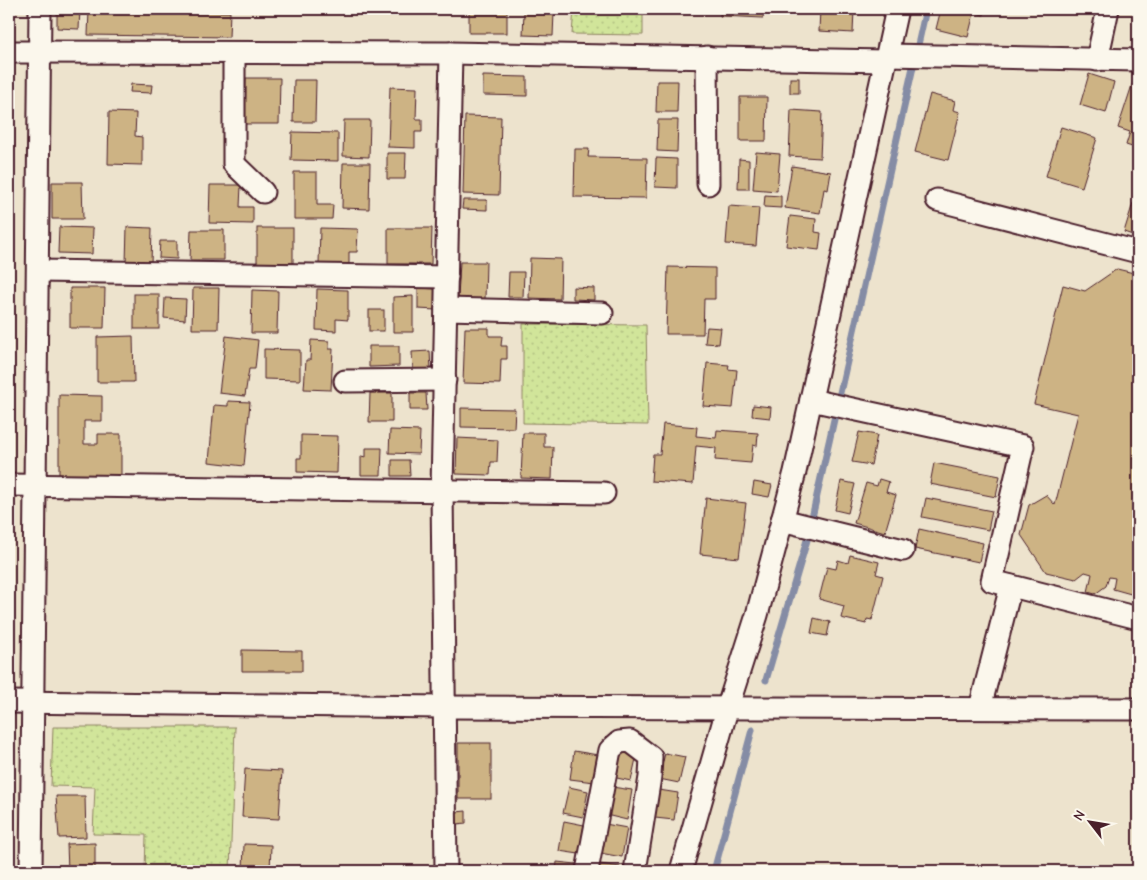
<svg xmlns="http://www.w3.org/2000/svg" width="1147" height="880" font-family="'Comic Neue',sans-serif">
	<defs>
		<pattern id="garden-dots" width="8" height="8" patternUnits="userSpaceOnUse" patternTransform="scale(1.25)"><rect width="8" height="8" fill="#d1e59a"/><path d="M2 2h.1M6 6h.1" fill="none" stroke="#b5c485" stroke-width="1.8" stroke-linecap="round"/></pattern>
	</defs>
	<rect width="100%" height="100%" fill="#ede3cd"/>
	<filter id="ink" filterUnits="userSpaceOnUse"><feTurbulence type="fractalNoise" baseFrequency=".02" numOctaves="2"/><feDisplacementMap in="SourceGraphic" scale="10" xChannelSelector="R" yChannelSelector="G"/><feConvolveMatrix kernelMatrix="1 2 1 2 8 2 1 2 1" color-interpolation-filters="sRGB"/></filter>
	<g filter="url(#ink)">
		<g fill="url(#garden-dots)" stroke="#8e8262">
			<polygon points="574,9 643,9 643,35 572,34"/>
			<polygon points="523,324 646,325 648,425 523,423"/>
			<polygon points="53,727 235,727 230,871 145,871 146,835 93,834 95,787 51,786"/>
		</g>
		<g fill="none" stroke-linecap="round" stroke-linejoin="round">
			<g stroke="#858ca5" stroke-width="7">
				<polyline points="766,680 807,540 926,9"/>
				<polyline points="714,871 752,730"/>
			</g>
		</g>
		<g fill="#cdb384" stroke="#4a1f2b">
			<polygon points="57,9 80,9 79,29 57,28"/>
			<rect x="469" y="9" width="38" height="24"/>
			<polygon points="720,9 764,9 763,18 720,16"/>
			<polygon points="820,9 854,9 853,33 819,31"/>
			<polygon points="941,9 986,9 984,15 974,13 968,37 936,29"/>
			<polygon points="89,10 230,12 229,37 88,35"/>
			<polygon points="524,12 554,13 553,36 523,35"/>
			<polygon points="1089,74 1114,82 1106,113 1080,105"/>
			<polygon points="483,76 527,77 527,96 483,95"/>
			<polygon points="1135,76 1138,77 1138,149 1126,145 1130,132 1118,128"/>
			<polygon points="246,78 280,78 279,124 245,124"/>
			<rect x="790" y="78" width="9" height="15"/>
			<polygon points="294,80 316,80 315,122 293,122"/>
			<polygon points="657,81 678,81 677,112 656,112"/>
			<polygon points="131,84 152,85 151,93 130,92"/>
			<polygon points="390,87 417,88 416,119 422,119 422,132 415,132 415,148 388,147"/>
			<polygon points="930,94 955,101 953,110 960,112 948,160 915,152"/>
			<polygon points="740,97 767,97 766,141 740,141"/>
			<polygon points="791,110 822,112 820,158 789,156"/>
			<polygon points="109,112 136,113 135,136 142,137 142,165 108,164"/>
			<polygon points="465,116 501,117 499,195 463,194"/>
			<polygon points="344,120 370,120 369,157 343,156"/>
			<polygon points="658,120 678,120 677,152 657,151"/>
			<polygon points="1061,127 1097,138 1082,187 1046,176"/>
			<polygon points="292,132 338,133 338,161 291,160"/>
			<polygon points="575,149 589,149 588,157 647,158 646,198 574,197"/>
			<polygon points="756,152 780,154 777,191 753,189"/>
			<polygon points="387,153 406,153 405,179 387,179"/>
			<polygon points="656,158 677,159 677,188 655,187"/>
			<polygon points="739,159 749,160 749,189 738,189"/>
			<polygon points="343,163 370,163 369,209 342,208"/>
			<polygon points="792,166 831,172 828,190 824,189 820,213 785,208"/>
			<polygon points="294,172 317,172 317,205 333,205 332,219 294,219"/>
			<polygon points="52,182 82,182 83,219 52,219"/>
			<polygon points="210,185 241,185 240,207 253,207 253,224 209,223"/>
			<polygon points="765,195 781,196 781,208 764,207"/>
			<polygon points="463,200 487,200 487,210 462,209"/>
			<polygon points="1133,203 1138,205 1138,237 1124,232"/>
			<polygon points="729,206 759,208 756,246 726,244"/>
			<polygon points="790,216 816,219 815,232 821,233 819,250 786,246"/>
			<polygon points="59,227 93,228 92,254 58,253"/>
			<polygon points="127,227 152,228 151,264 126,263"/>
			<rect x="257" y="228" width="36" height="35"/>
			<polygon points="320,228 358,229 357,252 349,252 349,265 319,264"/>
			<polygon points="388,228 432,228 431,264 388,264"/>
			<polygon points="191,230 224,230 224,260 190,260"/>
			<polygon points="160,241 177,241 177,259 159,258"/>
			<polygon points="530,258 561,259 560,299 529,298"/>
			<polygon points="460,262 486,262 485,299 458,298"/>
			<polygon points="668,267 715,268 715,299 704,299 703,334 666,334"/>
			<polygon points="1117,269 1138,274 1138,596 1113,589 1115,578 1109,577 1106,586 1095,594 1088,592 1092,574 1085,572 1076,579 1046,572 1021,535 1029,505 1046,495 1055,505 1078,414 1034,404 1063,285 1085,291"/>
			<polygon points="509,272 524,272 523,297 508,297"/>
			<polygon points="573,287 594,288 594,300 573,299"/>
			<polygon points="70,288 105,288 104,328 70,328"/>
			<polygon points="193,288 219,288 218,329 192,329"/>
			<polygon points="418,288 436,289 436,310 418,309"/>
			<polygon points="317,289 348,290 348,320 336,319 336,331 316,330"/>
			<polygon points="252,290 278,291 277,333 251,333"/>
			<rect x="134" y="294" width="25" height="35"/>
			<polygon points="413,296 413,332 393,332 393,297"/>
			<polygon points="165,298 186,299 185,320 164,318"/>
			<rect x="369" y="310" width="15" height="21"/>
			<polygon points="707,327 721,328 719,344 705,343"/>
			<polygon points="465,328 489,328 489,336 502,336 501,346 507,346 507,359 501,359 500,384 463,383"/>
			<polygon points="133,336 134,382 97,382 97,337"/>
			<polygon points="226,336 258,340 255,369 249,369 245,396 219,393"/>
			<polygon points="311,340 329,341 329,349 333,349 331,390 304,389 306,360 310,360"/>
			<polygon points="369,346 399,346 399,366 369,367"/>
			<polygon points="264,349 300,350 300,380 264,379"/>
			<polygon points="430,351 431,370 413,371 412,352"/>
			<polygon points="707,363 729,365 728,369 737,370 733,408 703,406"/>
			<polygon points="370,393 392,393 392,422 369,422"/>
			<polygon points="410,393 426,393 427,410 410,410"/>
			<polygon points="59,395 102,396 102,421 84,421 84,444 98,444 98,434 121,434 121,475 59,475"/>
			<polygon points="228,401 250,402 244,466 209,462 214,405 228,406"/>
			<polygon points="753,405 771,407 770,418 752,416"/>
			<polygon points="461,408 515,409 514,428 461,427"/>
			<polygon points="663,424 697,427 696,436 716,438 717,430 758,433 757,446 753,445 751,463 715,460 716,448 696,446 693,484 651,481 653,454 660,454"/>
			<polygon points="390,430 420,431 419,454 389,453"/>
			<polygon points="859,432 877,435 871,465 852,462"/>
			<polygon points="523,433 544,433 544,447 553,447 552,479 521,478"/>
			<polygon points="301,435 338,436 337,473 297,472 297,458 301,458"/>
			<polygon points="457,438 498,440 497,462 491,462 490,475 456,474"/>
			<polygon points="366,448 382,448 381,475 361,475 361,456 366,457"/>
			<polygon points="392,460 409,460 410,476 392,476"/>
			<polygon points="934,463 1000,476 996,497 930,484"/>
			<polygon points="879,479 889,482 886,492 896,495 885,532 854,523 866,483 877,486"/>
			<polygon points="841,481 855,484 848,513 835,510"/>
			<polygon points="754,482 772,485 769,497 752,494"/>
			<polygon points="706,498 746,503 739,558 700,554"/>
			<polygon points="926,498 992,511 988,530 922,517"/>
			<polygon points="919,529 983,543 979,562 915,549"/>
			<polygon points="850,555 879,562 876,574 883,576 872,620 867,619 866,624 841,618 844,606 819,599 827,567 836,569 838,560 848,563"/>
			<polygon points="814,618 830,622 827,636 811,633"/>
			<polygon points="242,650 302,651 302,671 242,671"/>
			<rect x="458" y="743" width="33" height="56"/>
			<polygon points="574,751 598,755 594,782 570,779"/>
			<polygon points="617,751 637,754 631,781 612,777"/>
			<polygon points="665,753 685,757 679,783 659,779"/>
			<polygon points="245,769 282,771 279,819 242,817"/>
			<polygon points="569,787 588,791 583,817 563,813"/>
			<polygon points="612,787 632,790 627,820 606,815"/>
			<polygon points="659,790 678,793 674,820 655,818"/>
			<polygon points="56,796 85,796 86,837 59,838"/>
			<polygon points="466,811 466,823 457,824 456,812"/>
			<polygon points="564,821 584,825 579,854 559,851"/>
			<polygon points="605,824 627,828 622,857 600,853"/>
			<polygon points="95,843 95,871 68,871 67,844"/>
			<polygon points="244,844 271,845 270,871 243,871"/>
			<polygon points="557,862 576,864 575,871 556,871"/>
			<polygon points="600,864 620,867 620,871 598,871"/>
		</g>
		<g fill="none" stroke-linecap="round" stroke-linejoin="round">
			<defs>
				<g id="minor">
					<polyline points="9,52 451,53 885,61"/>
					<polyline points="234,53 234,164 263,192"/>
					<polyline points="887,55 1138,60"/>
					<polyline points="707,57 708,184"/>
					<polyline points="1097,60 1108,9"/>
					<polyline points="937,200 1138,252"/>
					<polyline points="38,271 447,277"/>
					<polyline points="446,309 602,313"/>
					<polyline points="345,381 445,380"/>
					<polyline points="811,400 1023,446 992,581 1138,618"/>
					<polyline points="9,485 604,493"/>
					<polyline points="782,520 903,550"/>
					<polyline points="9,702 444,707 1138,709"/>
					<polyline points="980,708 1011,586"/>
					<polyline points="31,871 40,9"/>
					<polyline points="446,871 442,489 451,53"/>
					<polyline points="587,871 610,750 619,742 630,741 651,757 650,777 635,871"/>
					<polyline points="681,871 728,706 757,615 795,472 897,9"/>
				</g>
			</defs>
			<use href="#minor" stroke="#4a1f2b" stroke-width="25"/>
			<use href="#minor" stroke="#fbf7ec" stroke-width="21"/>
		</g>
	</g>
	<rect width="1147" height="880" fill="none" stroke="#fbf7ec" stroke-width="30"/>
	<rect x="15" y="15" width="1117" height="850" fill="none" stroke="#4a1f2b" stroke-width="2" filter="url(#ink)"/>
	<g transform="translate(1090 822) rotate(301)" stroke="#fbf7ec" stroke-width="4" paint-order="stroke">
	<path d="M0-4L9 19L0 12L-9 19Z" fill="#4a1f2b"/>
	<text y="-8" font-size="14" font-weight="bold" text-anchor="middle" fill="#4a1f2b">N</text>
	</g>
</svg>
